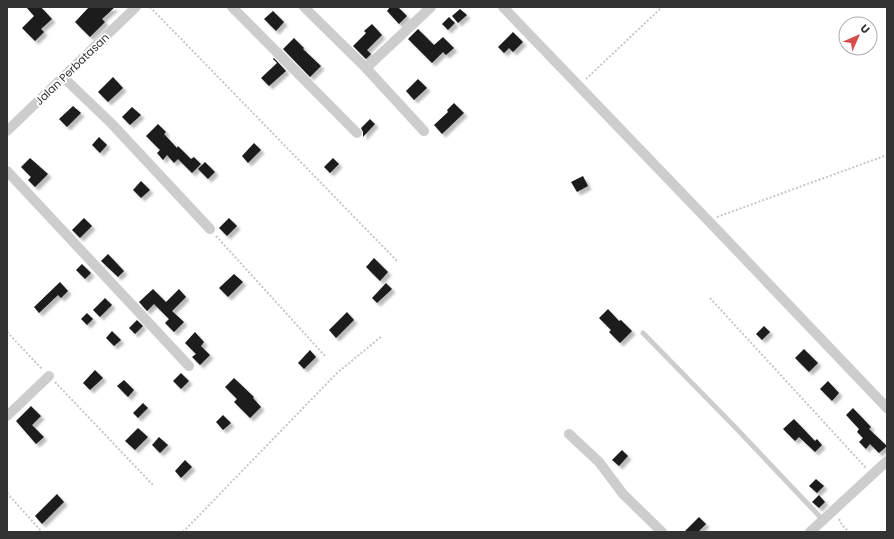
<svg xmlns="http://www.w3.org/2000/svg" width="894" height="539" font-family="Poppins,sans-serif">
	<defs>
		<filter id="shadow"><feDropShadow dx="3.5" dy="3.5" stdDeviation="1" flood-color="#0004"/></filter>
	</defs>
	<rect width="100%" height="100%" fill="#fff"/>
	<g fill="#1a1a1a" filter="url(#shadow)">
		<polygon points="26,7 41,7 52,19 41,29 44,32 35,41 22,28 34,16"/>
		<polygon points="89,7 115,7 102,19 105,22 90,37 75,22"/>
		<polygon points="390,7 398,7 407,16 399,24 387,11"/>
		<polygon points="460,9 467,15 458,23 452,16"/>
		<polygon points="273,11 284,22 276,31 264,19"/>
		<polygon points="449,17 455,23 448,30 442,24"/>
		<polygon points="372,24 382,35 367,50 371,54 366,59 353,46 366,33 364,31"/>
		<polygon points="418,29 434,45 443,37 454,48 446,55 443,52 432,63 408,39"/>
		<polygon points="513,32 523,42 513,52 509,48 504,53 498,47"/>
		<polygon points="294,38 304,48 303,49 321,66 310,77 283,49"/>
		<polygon points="274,58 286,71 269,86 261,78 277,63 273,59"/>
		<polygon points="113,77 123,88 108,102 98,92"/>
		<polygon points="418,79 427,88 414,100 406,91"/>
		<polygon points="454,103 464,113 442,134 434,125 448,112 447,110"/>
		<polygon points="73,106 81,113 67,127 59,119"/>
		<polygon points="132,107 141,115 130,125 122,117"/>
		<polygon points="370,119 375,124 363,137 363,132 361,128"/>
		<polygon points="158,124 166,132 164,134 177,148 178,146 191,159 194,157 201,164 192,173 178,159 174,163 167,155 163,160 157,153 160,150 146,136"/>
		<polygon points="99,137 107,145 100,153 92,145"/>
		<polygon points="254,143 261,150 248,163 242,156"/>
		<polygon points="30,158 48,174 35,187 28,180 31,177 21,167"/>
		<polygon points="333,158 339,164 330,173 324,167"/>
		<polygon points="205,162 215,172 208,179 198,169"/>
		<polygon points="583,176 588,186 577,192 571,182"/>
		<polygon points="141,181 150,190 141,198 133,190"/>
		<polygon points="84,218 92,226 80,238 72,230"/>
		<polygon points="229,218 237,226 227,236 219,228"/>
		<polygon points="108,254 124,271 118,277 101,261"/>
		<polygon points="374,258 388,272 380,281 366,267"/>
		<polygon points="82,264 91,273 85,279 76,270"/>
		<polygon points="234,274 243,282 228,297 219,288"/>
		<polygon points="60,282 68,291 61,298 58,295 39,313 34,307"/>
		<polygon points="386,283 392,289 377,303 372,298"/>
		<polygon points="153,289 166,302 179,289 186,297 172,311 184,322 174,332 165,323 169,319 154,304 147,311 139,302"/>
		<polygon points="105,298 112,305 100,317 93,310"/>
		<polygon points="608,309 619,321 621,320 632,331 620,343 609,332 611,330 599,318"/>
		<polygon points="347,312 354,320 336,338 329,330"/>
		<polygon points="87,313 93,319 87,325 81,319"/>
		<polygon points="137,320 143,326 135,334 129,328"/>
		<polygon points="764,326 770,332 762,340 756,334"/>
		<polygon points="112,331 121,340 114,346 106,338"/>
		<polygon points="195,332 204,342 201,346 210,355 200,365 192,357 196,354 185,343"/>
		<polygon points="804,349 818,363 809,372 795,358"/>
		<polygon points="310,350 316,357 304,369 298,363"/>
		<polygon points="95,370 103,378 90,390 83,383"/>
		<polygon points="181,373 189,381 181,389 173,381"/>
		<polygon points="234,378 254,397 253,398 261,407 250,418 234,402 237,399 225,387"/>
		<polygon points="124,380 134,390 128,397 117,386"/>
		<polygon points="828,381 839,393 832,401 820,389"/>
		<polygon points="143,403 148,408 138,418 133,413"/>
		<polygon points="31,406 41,416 32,425 44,437 36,444 16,421"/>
		<polygon points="853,408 871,427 869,429 887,446 879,453 870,444 866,449 859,442 863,438 857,432 859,429 846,415"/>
		<polygon points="223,415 231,423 223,430 216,422"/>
		<polygon points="794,419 815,441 817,439 822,445 815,452 799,437 795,441 783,429"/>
		<polygon points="138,428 148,437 135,450 125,441"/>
		<polygon points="159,437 168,445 160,453 152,445"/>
		<polygon points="622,450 628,456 619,466 612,460"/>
		<polygon points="185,460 192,467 181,478 175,471"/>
		<polygon points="816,479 824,486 817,493 809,486"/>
		<polygon points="57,494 64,502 42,524 35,516"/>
		<polygon points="819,495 825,502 819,508 812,502"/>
		<polygon points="699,517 706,524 698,532 684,532"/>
	</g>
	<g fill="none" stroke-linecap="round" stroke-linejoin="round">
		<g stroke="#c7c7c7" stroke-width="2" stroke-dasharray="2 2" stroke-linecap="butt">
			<polyline points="150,7 397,261"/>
			<polyline points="586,79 662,7"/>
			<polyline points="717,217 887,155"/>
			<polyline points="216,236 325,356"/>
			<polyline points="710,298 866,468"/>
			<polyline points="7,332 42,369"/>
			<polyline points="55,382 153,485"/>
			<polyline points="7,493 42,532"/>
			<polyline points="839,519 842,525 849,532"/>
			<polyline points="183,532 337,373 382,336"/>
		</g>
		<polyline stroke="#cdcdcd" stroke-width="5" points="643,333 734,426 823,520"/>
		<g stroke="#cdcdcd" stroke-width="10">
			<polyline points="232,7 357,133"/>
			<polyline points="304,7 366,68 431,7"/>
			<polyline points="503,7 723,236 887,408"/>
			<polyline points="366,68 424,131"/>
			<polyline points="63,77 111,123 210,229"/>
			<polyline points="7,131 136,7"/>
			<polyline points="7,171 189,366"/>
			<polyline points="7,416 49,376"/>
			<polyline points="569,434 599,462 623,494 662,532"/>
			<polyline points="810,532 887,461"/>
		</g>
	</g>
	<g text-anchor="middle" stroke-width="4" stroke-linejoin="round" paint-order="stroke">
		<g font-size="11" fill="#333" stroke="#fff">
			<text transform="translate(72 69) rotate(-44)" y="4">Jalan Perbatasan</text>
		</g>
	</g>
	<rect width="894" height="539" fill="none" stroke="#333333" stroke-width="16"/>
	<g transform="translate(858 36) rotate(45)"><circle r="19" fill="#ffffff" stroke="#adadad"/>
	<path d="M0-3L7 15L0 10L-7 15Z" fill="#d44d4a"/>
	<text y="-6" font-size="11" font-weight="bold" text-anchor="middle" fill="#333333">U</text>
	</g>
</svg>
